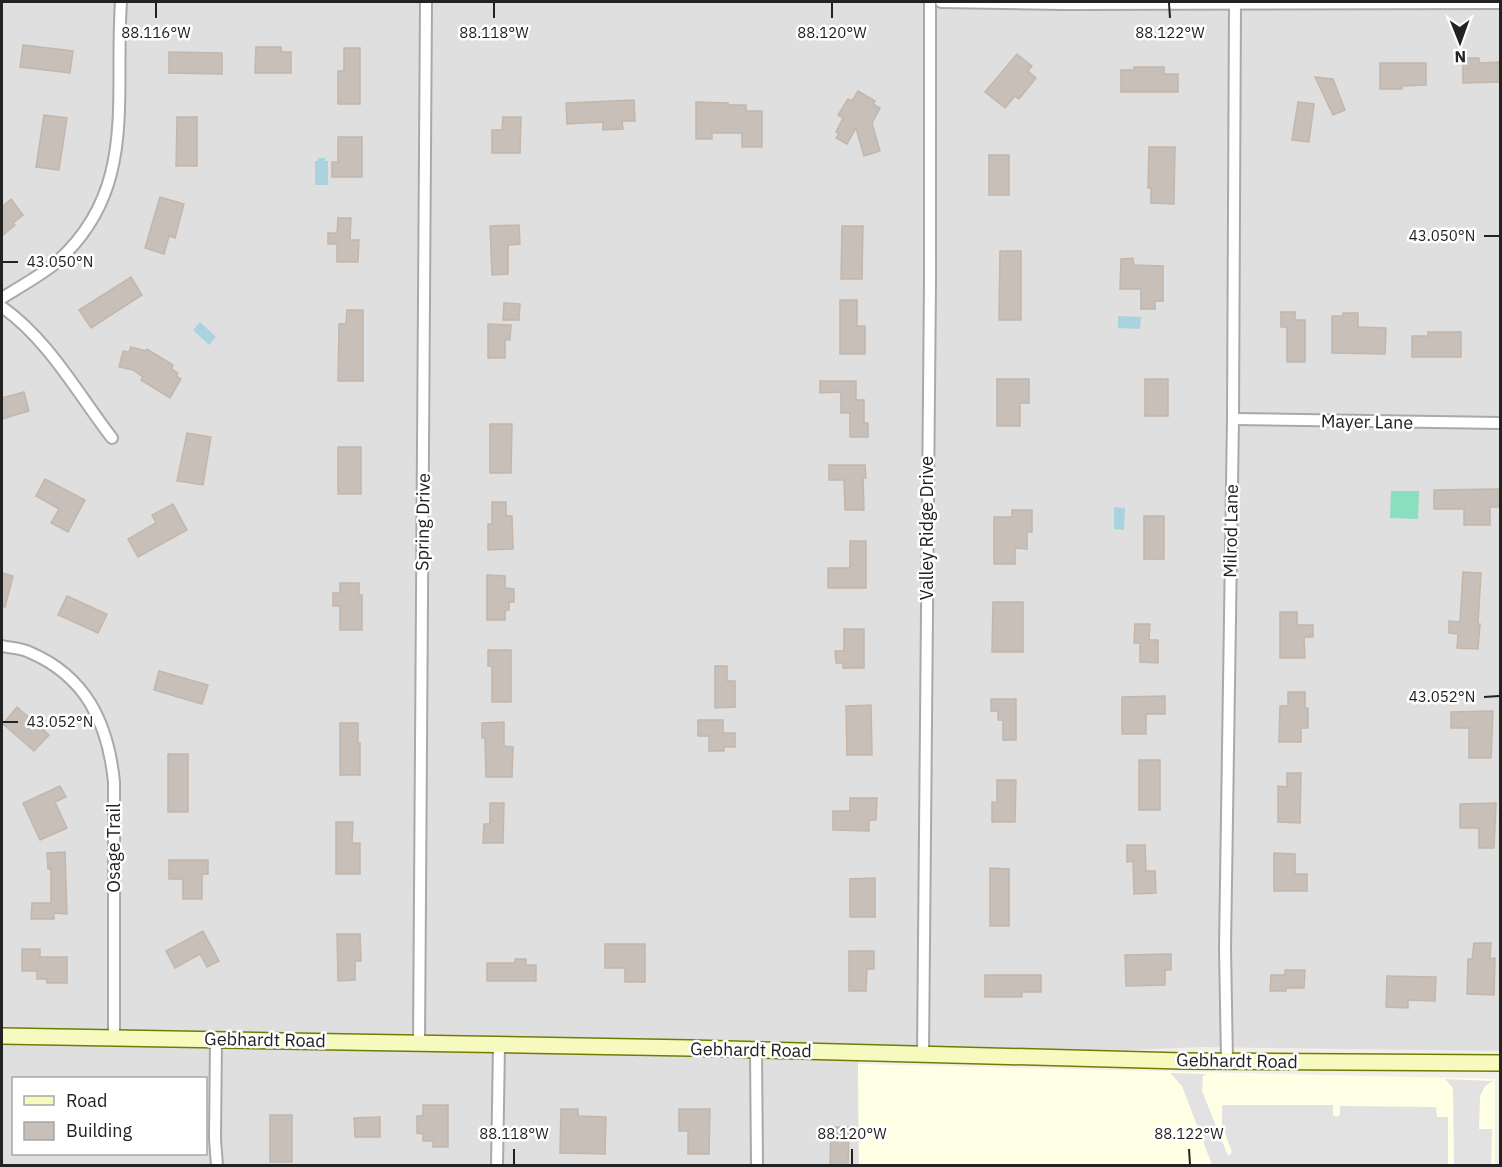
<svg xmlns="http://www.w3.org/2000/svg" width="1502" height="1167" font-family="'IBM Plex Sans',sans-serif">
	<rect width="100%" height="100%" fill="#f2efe9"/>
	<path fill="#e0dfdf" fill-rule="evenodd" d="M 2,2 L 1500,2 L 1500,1051 L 1201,1047 L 1108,1051 L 858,1044 L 859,1165 L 2,1166 ZM 14,1078 L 206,1078 L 206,1154 L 14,1154 Z"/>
	<polygon fill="#ffffe5" points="858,1064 1495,1079 1495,1165 859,1165"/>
	<polygon fill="#88e0be" points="1391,491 1419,491 1418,519 1390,518"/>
	<g fill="#e2e2e2">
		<polygon points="1170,1073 1207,1074 1203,1076 1202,1091 1228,1156 1232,1152 1222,1125 1222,1105 1333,1105 1333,1115 1337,1117 1340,1114 1340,1106 1436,1107 1437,1117 1448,1117 1448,1165 1212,1165 1182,1086"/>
		<polygon points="1445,1079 1493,1081 1485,1086 1480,1096 1479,1129 1492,1129 1491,1165 1454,1165 1453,1088"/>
	</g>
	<g fill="#aad3df">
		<polygon points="318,158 325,158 325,161 328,161 328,185 315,185 315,161 318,161"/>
		<polygon points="1118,316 1141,317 1140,329 1118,328"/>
		<polygon points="200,322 216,337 209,345 193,330"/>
		<polygon points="1114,507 1125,508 1124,530 1114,529"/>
	</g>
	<g fill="#c7bfb8" stroke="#c4b6ab" stroke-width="1.5">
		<polygon points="23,45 73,51 70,73 20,67"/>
		<polygon points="256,47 281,47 281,52 291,52 291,73 255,73"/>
		<polygon points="344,48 360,48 360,104 338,104 338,71 344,71"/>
		<polygon points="169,52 222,53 222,74 169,73"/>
		<polygon points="1017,54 1032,66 1028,71 1036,78 1019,99 1015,96 1005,108 985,92"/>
		<polygon points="1463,58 1479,58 1479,63 1499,62 1500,82 1463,83"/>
		<polygon points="1380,63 1426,63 1426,85 1402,86 1402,89 1380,89"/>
		<polygon points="1134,67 1164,67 1164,74 1178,74 1178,92 1121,92 1121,70 1134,70"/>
		<polygon points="1315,77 1333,79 1345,110 1333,115"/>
		<polygon points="858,91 875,101 873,104 880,108 872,123 880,151 864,156 856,128 847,144 836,138 839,134 836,132 843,118 838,115 848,99 852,101"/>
		<polygon points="634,100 635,121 622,121 623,129 603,130 603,122 567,124 566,103"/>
		<polygon points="696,102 728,103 728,105 746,105 746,111 762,111 762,147 742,147 742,133 712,133 712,139 696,139"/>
		<polygon points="1298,102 1314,104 1309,142 1292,140"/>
		<polygon points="44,115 67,118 59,170 36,167"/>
		<polygon points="177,117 197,117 197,166 176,166"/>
		<polygon points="503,117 521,117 520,153 492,153 492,130 502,130"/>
		<polygon points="338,137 362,137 362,177 332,177 332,162 338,162"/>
		<polygon points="1149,147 1175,147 1174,204 1151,203 1151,188 1148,188"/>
		<rect x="989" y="155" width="20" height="40"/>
		<polygon points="160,197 184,204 175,238 169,236 164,254 145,248"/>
		<polygon points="11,199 23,215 13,223 15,225 2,236 2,207"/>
		<polygon points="338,218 351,218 350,240 359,240 358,262 337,262 337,244 328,244 328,233 337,233"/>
		<polygon points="519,225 520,244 508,245 508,274 492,275 490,226"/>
		<polygon points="842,226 863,226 862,279 841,279"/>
		<polygon points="1000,251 1021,251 1021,320 999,320"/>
		<polygon points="1133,258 1134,265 1163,266 1163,301 1155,301 1155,309 1141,309 1141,289 1120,289 1121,259"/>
		<polygon points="131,277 142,295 91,328 79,310"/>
		<polygon points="840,300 857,300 857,326 865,326 865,354 840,354"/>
		<polygon points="504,303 520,304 519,320 503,320"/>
		<polygon points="347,310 363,310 363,381 338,381 339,324 346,324"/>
		<polygon points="1281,312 1295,312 1295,320 1305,320 1305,362 1287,362 1287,327 1281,327"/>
		<polygon points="1343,313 1358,313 1358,327 1386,328 1385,354 1332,353 1332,316 1343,316"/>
		<polygon points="488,324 511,325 510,340 505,340 505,358 488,358"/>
		<polygon points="1428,332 1461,332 1461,357 1412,357 1412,336 1428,336"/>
		<polygon points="131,347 146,351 147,349 173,365 171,369 178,373 176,376 181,379 170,398 141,380 143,377 133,370 119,367 123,351 129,352"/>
		<polygon points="997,379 1029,379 1029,403 1020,403 1020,426 997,426"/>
		<rect x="1145" y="379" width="23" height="37"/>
		<polygon points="820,381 856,381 856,400 864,400 864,423 868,423 868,437 850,437 850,413 841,413 841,392 820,393"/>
		<polygon points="24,392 29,411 2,419 2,398"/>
		<polygon points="490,424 512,424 511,473 490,473"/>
		<polygon points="187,433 211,437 203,485 177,481"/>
		<rect x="338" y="447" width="23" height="47"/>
		<polygon points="829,465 865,465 866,478 863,478 864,510 845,510 844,480 829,480"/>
		<polygon points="45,479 85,500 68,532 51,523 59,509 36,496"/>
		<polygon points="1499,489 1499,507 1490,507 1490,525 1464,525 1464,509 1434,509 1434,490"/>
		<polygon points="492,502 506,502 506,516 512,516 513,549 488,550 488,524 492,524"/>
		<polygon points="173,504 187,530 138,557 128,539 156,523 152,515"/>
		<polygon points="1012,510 1032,510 1032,532 1027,532 1027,549 1015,548 1015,564 994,564 994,517 1012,517"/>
		<rect x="1144" y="516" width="20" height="43"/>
		<polygon points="850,541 866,541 866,588 828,588 828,568 850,568"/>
		<polygon points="1463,572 1481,573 1478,624 1480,624 1478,649 1457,648 1458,634 1449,633 1449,621 1460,622"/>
		<polygon points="2,573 13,576 5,607 2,606"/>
		<polygon points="487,575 505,576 505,588 514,589 514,602 509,602 509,610 505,611 505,620 487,620"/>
		<polygon points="340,583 359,583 359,595 362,595 362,630 340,630 340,606 333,606 333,593 340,593"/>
		<polygon points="67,596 107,614 98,633 58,615"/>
		<polygon points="993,602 1023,602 1023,652 992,652"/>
		<polygon points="1280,612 1297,612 1297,625 1313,625 1313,637 1304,637 1305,658 1280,658"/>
		<polygon points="1135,624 1150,624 1149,640 1158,640 1158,663 1140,662 1140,643 1134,643"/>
		<polygon points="844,629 864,629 864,668 843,668 843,663 836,663 835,651 844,651"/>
		<polygon points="488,650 511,650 511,702 492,702 492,666 488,666"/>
		<polygon points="715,666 727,666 727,681 735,681 735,707 715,708"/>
		<polygon points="159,671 208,685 202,704 154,690"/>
		<polygon points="1288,692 1305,692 1305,708 1308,708 1308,728 1301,728 1301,742 1279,742 1280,706 1288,706"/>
		<polygon points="1165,696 1165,714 1146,714 1146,734 1122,734 1122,697"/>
		<polygon points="991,699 1016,699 1016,740 1003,740 1003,720 998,720 998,711 991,711"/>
		<polygon points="871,705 872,755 847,755 846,706"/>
		<polygon points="17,707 49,735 34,751 3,724"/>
		<polygon points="1493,711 1491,758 1469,758 1469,728 1451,728 1451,712"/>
		<polygon points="698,720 723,720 723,733 735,733 735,747 724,747 724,751 709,751 709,736 698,736"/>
		<polygon points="504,722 504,746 513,747 512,777 486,777 485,738 482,738 482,723"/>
		<polygon points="340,723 358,723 358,743 360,743 360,775 340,775"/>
		<rect x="168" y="754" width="20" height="58"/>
		<rect x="1139" y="760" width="21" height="50"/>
		<polygon points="1287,773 1301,773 1300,823 1278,822 1278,786 1287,787"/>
		<polygon points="997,780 1016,780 1015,822 992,822 992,802 997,803"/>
		<polygon points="60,786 66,797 55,802 67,828 40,840 23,803"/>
		<polygon points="850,798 877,798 876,820 869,820 869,831 833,830 833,811 850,811"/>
		<polygon points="490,803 504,803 503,843 483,843 484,824 490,824"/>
		<polygon points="1496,803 1494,848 1479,848 1479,828 1460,828 1460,804"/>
		<polygon points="336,822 353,822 352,843 360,843 360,874 336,874"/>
		<polygon points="1127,845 1145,845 1146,871 1155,871 1156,893 1134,894 1133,861 1127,862"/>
		<polygon points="65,852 67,914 54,913 54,919 31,919 32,903 51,903 51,869 48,869 47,853"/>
		<polygon points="1274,853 1295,854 1295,874 1307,874 1307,891 1274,891"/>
		<polygon points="169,860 208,860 208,874 202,874 202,899 183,899 183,879 169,879"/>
		<polygon points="990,868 1009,869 1009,926 990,926"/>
		<polygon points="875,878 875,917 850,917 850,879"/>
		<polygon points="203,931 219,961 207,967 200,954 175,968 166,951"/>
		<polygon points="337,934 360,934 361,961 355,961 355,980 338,981"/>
		<polygon points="1474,943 1491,943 1490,959 1495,958 1494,995 1467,994 1468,959 1472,959"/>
		<polygon points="605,944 645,944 645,982 625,982 625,968 605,968"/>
		<polygon points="22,949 40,949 40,957 67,957 67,983 47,983 47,979 37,979 37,971 22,971"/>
		<polygon points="849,951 874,951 874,969 867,969 866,991 849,991"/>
		<polygon points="1171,954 1171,970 1165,970 1165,985 1126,986 1125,955"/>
		<polygon points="515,959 526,959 526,965 536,965 536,981 487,981 487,963 515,963"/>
		<polygon points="1285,970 1305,970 1304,988 1286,988 1286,991 1270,991 1271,975 1285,975"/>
		<polygon points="985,975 1041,975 1041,992 1022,992 1022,997 985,997"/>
		<polygon points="1387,976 1436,977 1435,1001 1408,1000 1408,1008 1386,1007"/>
		<polygon points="423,1105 448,1105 448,1147 433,1147 433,1141 423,1141 423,1134 417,1133 417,1116 423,1116"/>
		<polygon points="561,1109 578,1109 578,1116 606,1117 605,1154 560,1153"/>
		<polygon points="679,1109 710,1109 709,1154 688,1154 688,1131 679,1131"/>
		<rect x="270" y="1115" width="22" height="47"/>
		<polygon points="380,1117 380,1137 355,1137 354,1118"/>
		<polygon points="831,1127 849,1127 848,1166 830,1166"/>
	</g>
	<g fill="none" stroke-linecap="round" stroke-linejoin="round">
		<defs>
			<g id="street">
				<polyline points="941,2 1065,4 1500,3"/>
				<path d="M 2,298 C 18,288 36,278 52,266 C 139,193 114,101 121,2"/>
				<path d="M 2,307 C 48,339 78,394 112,438"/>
				<polyline points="1233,419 1500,423"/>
				<path d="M 2,646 C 10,648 21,648 29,652 C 86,676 108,723 114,782 L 114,1038"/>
				<polyline points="216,1039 215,1139 217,1166"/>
				<polyline points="419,1043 426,2"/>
				<polyline points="756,1050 757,1166"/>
				<polyline points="923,1054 930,281 930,2"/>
				<polyline points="1227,1061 1225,948 1233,419 1235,2"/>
				<polyline points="497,1166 499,1045"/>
			</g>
			<polyline id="secondary" points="2,1036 690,1048 1182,1061 1500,1063"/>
		</defs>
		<use href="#street" stroke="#a9a9a9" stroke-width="14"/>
		<use href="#secondary" stroke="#707d05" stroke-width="18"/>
		<use href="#street" stroke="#fff" stroke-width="10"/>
		<use href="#secondary" stroke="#f7fabf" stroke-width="15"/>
	</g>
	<path fill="none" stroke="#222" stroke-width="2" d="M 156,3 L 156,18M 494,3 L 494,18M 832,3 L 832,18M 1169,3 L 1170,18M 1484,236 L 1499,236M 3,262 L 18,262M 1484,697 L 1499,696M 3,722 L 18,722M 514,1149 L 514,1164M 852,1149 L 852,1164M 1189,1149 L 1190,1164"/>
	<g text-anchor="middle" stroke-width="5" stroke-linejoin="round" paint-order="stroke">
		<g font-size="18" fill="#222" stroke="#fff">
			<text transform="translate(1367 422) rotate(1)" y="6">Mayer Lane</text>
			<text transform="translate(423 522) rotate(-89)" y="6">Spring Drive</text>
			<text transform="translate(927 528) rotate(-90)" y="6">Valley Ridge Drive</text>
			<text transform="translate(1231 531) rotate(-89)" y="6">Milrod Lane</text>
			<text transform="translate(114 848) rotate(-90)" y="6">Osage Trail</text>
			<text transform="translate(265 1040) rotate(1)" y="6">Gebhardt Road</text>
			<text transform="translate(751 1050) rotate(1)" y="6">Gebhardt Road</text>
			<text transform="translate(1237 1061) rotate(1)" y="6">Gebhardt Road</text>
		</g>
	</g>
	<g font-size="15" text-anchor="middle" fill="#222" stroke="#fff" stroke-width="5" stroke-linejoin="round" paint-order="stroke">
		<text x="156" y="38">88.116°W</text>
		<text x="494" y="38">88.118°W</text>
		<text x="832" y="38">88.120°W</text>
		<text x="1170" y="38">88.122°W</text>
		<text x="1442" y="241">43.050°N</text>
		<text x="60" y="267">43.050°N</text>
		<text x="1442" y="702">43.052°N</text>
		<text x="60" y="727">43.052°N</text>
		<text x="514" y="1139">88.118°W</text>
		<text x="852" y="1139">88.120°W</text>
		<text x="1189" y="1139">88.122°W</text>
	</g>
	<rect width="1502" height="1167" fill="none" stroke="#222222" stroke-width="6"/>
	<rect x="12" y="1077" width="195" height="78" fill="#ffffff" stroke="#a7a7a7" stroke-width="1.5"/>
	<rect x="24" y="1096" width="30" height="9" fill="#f7fabf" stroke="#a7a7a7" stroke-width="1.5"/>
	<text x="66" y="1107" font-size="18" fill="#222222">Road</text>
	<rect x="24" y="1122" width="30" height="18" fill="#c7bfb8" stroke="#a7a7a7" stroke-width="1.5"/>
	<text x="66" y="1137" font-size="18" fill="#222222">Building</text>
	<g transform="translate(1460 42) rotate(179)" stroke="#ffffff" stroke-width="4.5" paint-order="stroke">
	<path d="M0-4.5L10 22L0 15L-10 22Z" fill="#222222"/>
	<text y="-9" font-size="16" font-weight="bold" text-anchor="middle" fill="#222222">N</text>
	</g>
</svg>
